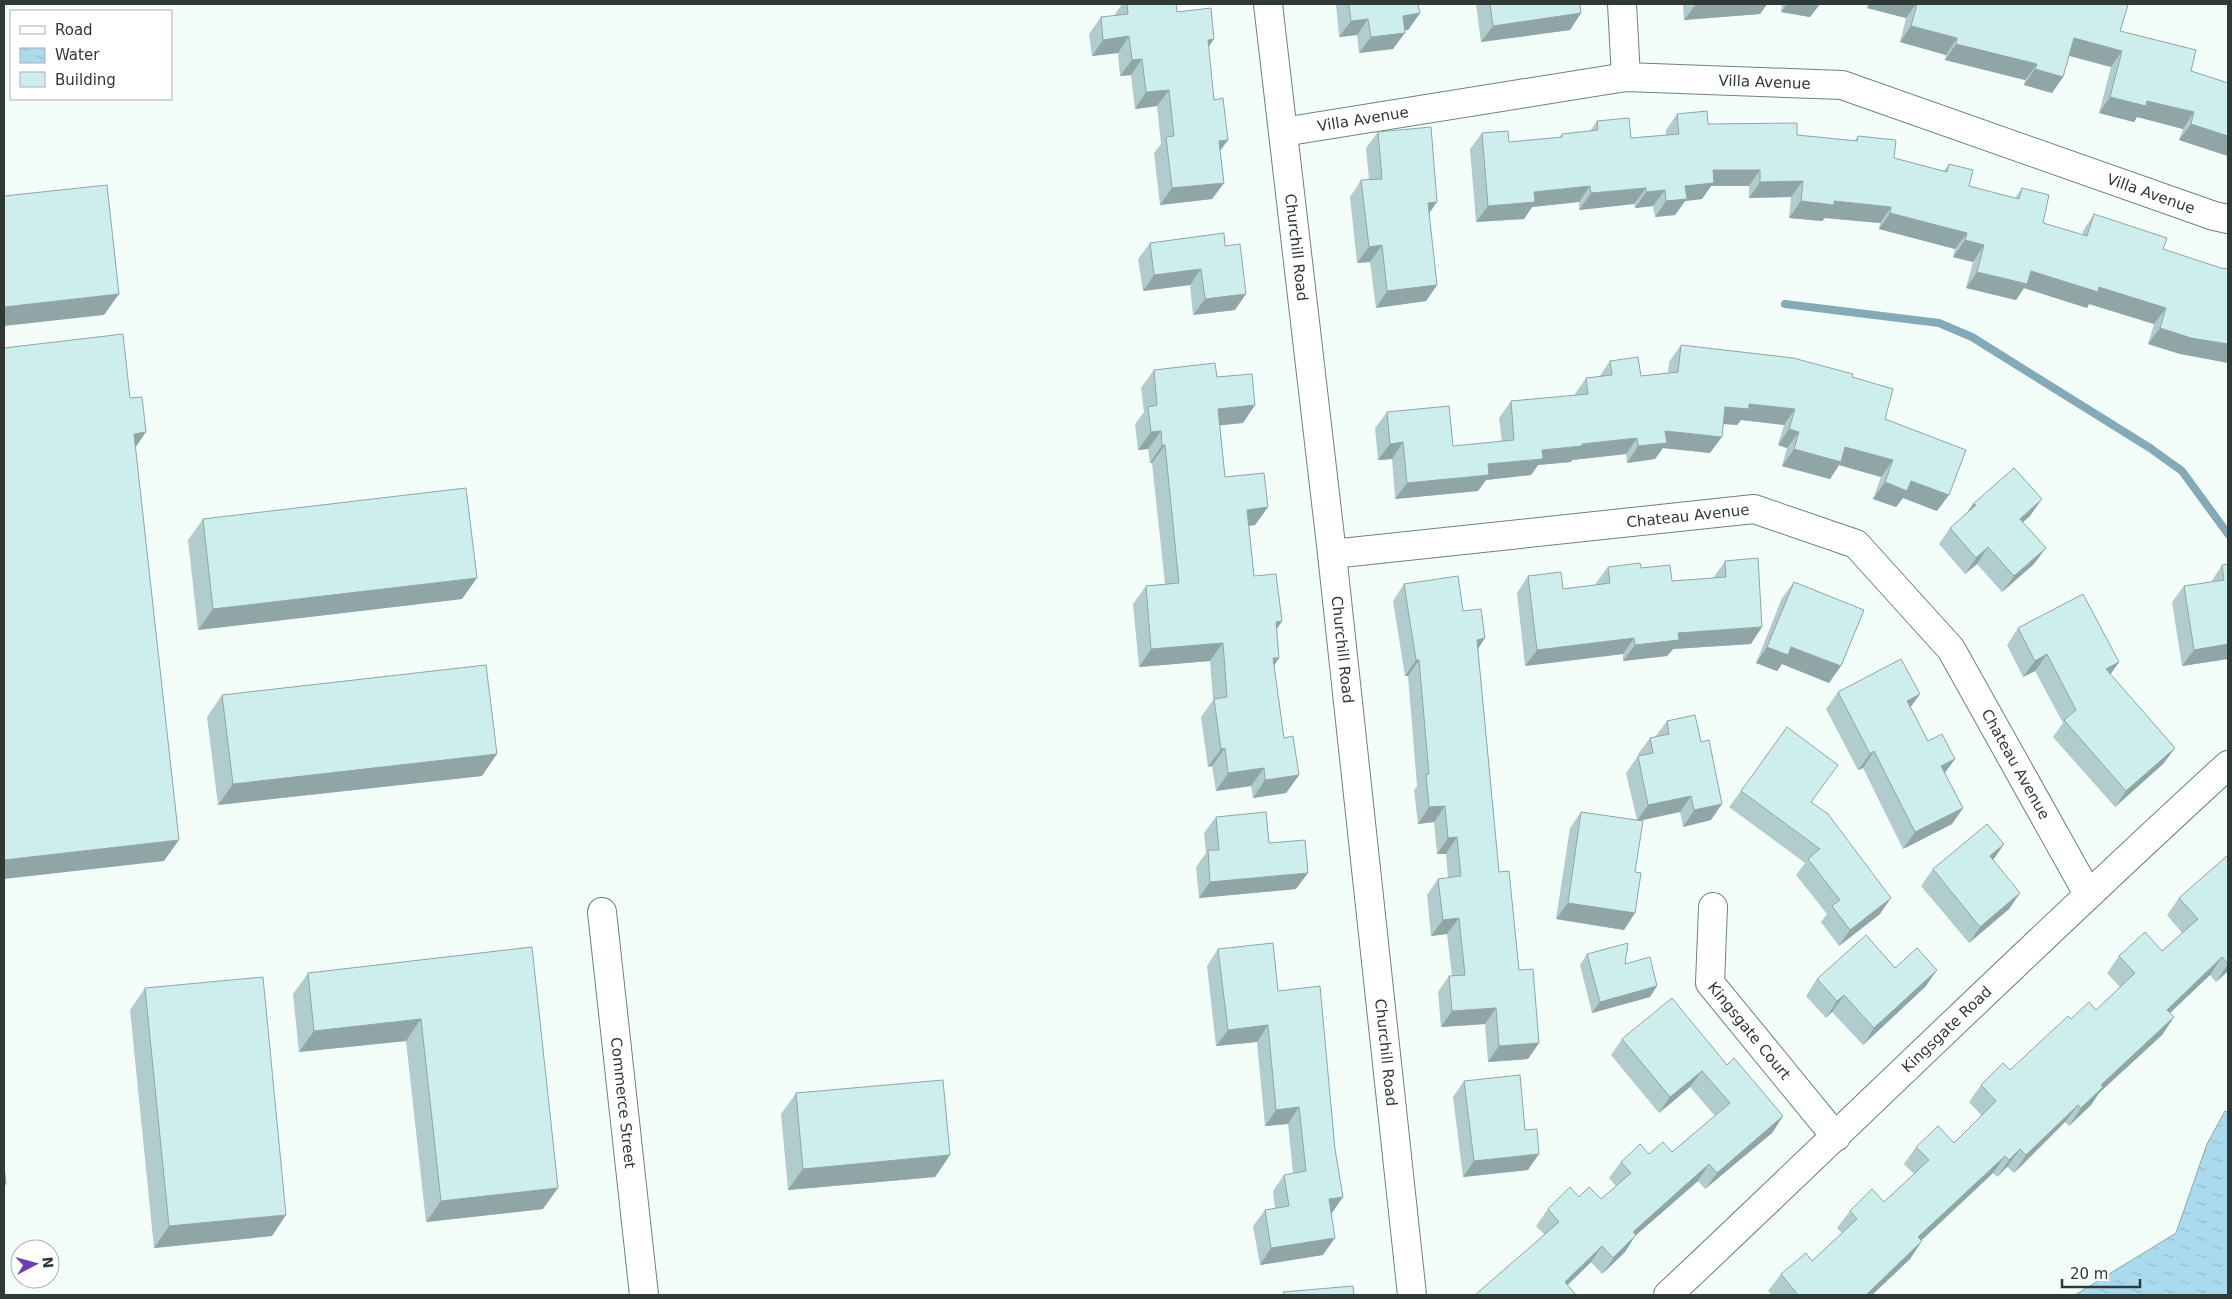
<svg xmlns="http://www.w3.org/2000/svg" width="2232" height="1299" font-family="'DejaVu Sans',sans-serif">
	<defs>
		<pattern id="water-ripples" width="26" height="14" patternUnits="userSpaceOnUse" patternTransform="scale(1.25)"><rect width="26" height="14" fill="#a9daee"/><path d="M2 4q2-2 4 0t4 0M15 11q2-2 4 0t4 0" fill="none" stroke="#92bccd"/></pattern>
	</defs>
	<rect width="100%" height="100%" fill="#f3fefa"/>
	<polygon fill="url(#water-ripples)" stroke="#84aab7" points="2225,1111 2228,1112 2228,1295 2075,1295 2176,1233 2207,1144"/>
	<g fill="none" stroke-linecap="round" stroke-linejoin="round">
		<polyline stroke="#84aab7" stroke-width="8" points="1785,304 1939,323 1972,337 2150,448 2182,471 2228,534"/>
		<defs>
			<g id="minor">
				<path id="s1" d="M 1268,4 L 1332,554 L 1412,1295"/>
				<polyline points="1622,4 1626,77"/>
				<path id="s2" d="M 1283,132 L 1626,77 L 1842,85 L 2214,216 L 2228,219"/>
				<path id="s3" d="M 1332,554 L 1754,509 L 1856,544 L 1951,649 L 2088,894"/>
				<path id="s4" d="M 1713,907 L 1710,983 L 1836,1137"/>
				<path id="s5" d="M 602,912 L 644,1295"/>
				<path id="s6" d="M 1668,1295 C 1855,1119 2038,939 2228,765"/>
			</g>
		</defs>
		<use href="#minor" stroke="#6b847c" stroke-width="30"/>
		<use href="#minor" stroke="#fff" stroke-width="28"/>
	</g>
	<g fill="#b1cccc">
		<polygon points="1122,4 1176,4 1177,12 1208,47 1214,100 1228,140 1220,151 1224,183 1212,199 1160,205 1154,153 1161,144 1157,106 1135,109 1131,75 1120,76 1118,53 1092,56 1089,34 1101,17 1115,16 1115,14"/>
		<polygon points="1336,4 1418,4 1420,13 1408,30 1405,30 1393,49 1359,53 1357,35 1339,37"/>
		<polygon points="1476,4 1580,4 1581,13 1570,30 1481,42"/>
		<polygon points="1683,4 1767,4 1760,14 1684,20"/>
		<polygon points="1782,4 1820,4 1810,17 1781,12"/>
		<polygon points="1868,4 2123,4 2120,31 2191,71 2228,83 2228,156 2179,140 2183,129 2137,117 2134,122 2099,113 2111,67 2069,56 2063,77 2052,93 2024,85 2025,80 1945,60 1946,55 1900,42 1906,18 1867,8"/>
		<polygon points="1677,114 1708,124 1797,135 1854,141 1858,136 1894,158 1944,171 1949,164 1969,186 2015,198 2022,188 2043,223 2082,235 2083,231 2094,214 2163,249 2180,354 2148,344 2154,324 2089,304 2087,308 2024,288 2016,300 1966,288 1973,262 1953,257 1955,249 1879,229 1880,223 1825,218 1822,221 1789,218 1791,197 1749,198 1749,186 1711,186 1702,199 1685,201 1675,215 1655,217 1653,206 1635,208 1634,204 1579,210 1579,202 1532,207 1524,219 1476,222 1470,149 1482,133 1509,142 1559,138 1562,134 1590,131 1597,121 1631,138 1666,135 1666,130"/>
		<polygon points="1378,132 1429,214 1437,285 1426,301 1376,308 1370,262 1357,263 1350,197 1361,180 1369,180 1366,148"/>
		<polygon points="1150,243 1225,246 1235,310 1193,315 1190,285 1143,291 1138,259"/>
		<polygon points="1681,345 1852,377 1885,419 1937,511 1903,498 1896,507 1873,499 1881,477 1839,465 1830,479 1782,466 1787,448 1778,445 1784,425 1741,420 1737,425 1723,424 1710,453 1663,448 1655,459 1627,463 1626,454 1572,460 1571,462 1538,465 1531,475 1486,480 1478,491 1395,499 1392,459 1378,460 1375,428 1387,412 1453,446 1502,442 1499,418 1511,401 1575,396 1575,394 1586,378 1599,377 1610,361 1641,376 1668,373 1669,362"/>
		<polygon points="1154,370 1217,377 1255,405 1243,423 1220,425 1225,477 1268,507 1255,525 1249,526 1254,576 1282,621 1277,629 1279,658 1274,666 1284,738 1299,775 1286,793 1253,798 1251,786 1216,791 1212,766 1208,767 1201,717 1213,700 1210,661 1139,667 1133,604 1146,586 1165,584 1152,463 1150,463 1148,449 1138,450 1135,424 1144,412 1141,388"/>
		<polygon points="2030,516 2023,522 2034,564 2002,592 1977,564 1965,574 1939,544 1950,528"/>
		<polygon points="203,519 462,599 198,630 188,540"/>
		<polygon points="1725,561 1751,644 1673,649 1667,656 1623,661 1623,654 1525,666 1517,593 1528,576 1563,589 1596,585 1596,583 1608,567 1641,568 1672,581 1714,578 1714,577"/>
		<polygon points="2228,564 2228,659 2182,666 2172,602 2184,586 2211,582 2222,565"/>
		<polygon points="1794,582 1829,683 1782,664 1777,671 1756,663 1782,598"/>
		<polygon points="1404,584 1463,611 1478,649 1499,872 1519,970 1539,1043 1528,1059 1488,1062 1485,1024 1441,1027 1438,992 1449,976 1452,976 1447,934 1431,936 1427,895 1438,879 1448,878 1446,854 1437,854 1434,822 1418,824 1414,790 1417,786 1408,676 1405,676 1393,601"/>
		<polygon points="2018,628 2119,662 2110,675 2175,748 2163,764 2115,807 2053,737 2063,723 2035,671 2023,677 2007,645"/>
		<polygon points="1838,692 1920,694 1911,707 1928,741 1955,759 1945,773 1963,808 1952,824 1903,849 1863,768 1858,770 1826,709"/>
		<polygon points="222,695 482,776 218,805 207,717"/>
		<polygon points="1667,721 1711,820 1683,827 1680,812 1639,821 1624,930 1556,919 1570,828 1581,812 1637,820 1626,773 1638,756 1639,756 1638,754 1650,738 1655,737"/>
		<polygon points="1741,791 1811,802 1880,914 1839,946 1821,922 1827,914 1796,875 1805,863 1729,807"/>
		<polygon points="1216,817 1269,843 1296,889 1199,898 1196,867 1206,853 1204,833"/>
		<polygon points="2004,844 1993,860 2020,893 2009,909 1969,943 1921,886 1933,869"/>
		<polygon points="2228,855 2228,971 2216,982 2210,975 2170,1013 2174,1017 2162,1035 2099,1093 2091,1105 2069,1126 2065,1122 2014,1173 2007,1167 1997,1177 1993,1173 1921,1240 1910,1259 1872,1295 1772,1295 1768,1291 1781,1274 1812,1261 1842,1233 1837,1228 1850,1211 1884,1202 1914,1174 1904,1164 1916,1147 1954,1143 1982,1116 1969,1102 1981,1085 2010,1070 2071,1019 2096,1010 2120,987 2107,973 2119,956 2162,951 2182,933 2167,915 2179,898"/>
		<polygon points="532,947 543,1209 426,1222 406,1041 299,1052 293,994 308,973"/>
		<polygon points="1218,949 1278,991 1332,1213 1331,1213 1323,1255 1260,1265 1253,1226 1265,1210 1275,1209 1273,1191 1284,1175 1293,1173 1288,1124 1265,1126 1257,1042 1216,1046 1207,966"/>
		<polygon points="1587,954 1625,964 1650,997 1592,1013 1580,965"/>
		<polygon points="1895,968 1926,986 1863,1045 1832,1012 1826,1018 1806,996 1817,979"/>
		<polygon points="145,988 272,1236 154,1248 130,1010"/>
		<polygon points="1622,1039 1727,1065 1783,1116 1772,1133 1705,1189 1698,1181 1635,1236 1625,1252 1602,1274 1591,1262 1568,1285 1475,1295 1545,1235 1536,1226 1548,1209 1579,1197 1601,1199 1616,1186 1609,1178 1621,1162 1649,1154 1672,1152 1715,1116 1690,1087 1659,1113 1611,1055"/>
		<polygon points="1464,1081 1528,1170 1463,1177 1453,1097"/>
		<polygon points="796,1093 950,1155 935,1177 788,1190 781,1114"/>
	</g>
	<g fill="#90a6a6">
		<polygon points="1696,4 1767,4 1760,14 1684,20"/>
		<polygon points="1787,4 1820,4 1810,17 1781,12"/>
		<polygon points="1870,4 1916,4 1906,18 1867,8"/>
		<polygon points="1420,13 1408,30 1392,32 1403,16"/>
		<polygon points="1581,13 1570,30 1481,42 1493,26"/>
		<polygon points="1368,19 1357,35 1339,37 1351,21"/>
		<polygon points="1911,26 1957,38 1946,55 1900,42"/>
		<polygon points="1405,33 1393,49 1359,53 1371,37"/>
		<polygon points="1129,36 1118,53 1092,56 1103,40"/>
		<polygon points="2074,38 2122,51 2111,67 2063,54"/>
		<polygon points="1214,39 1203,55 1208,40"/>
		<polygon points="1956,44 2037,64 2025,80 1945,60"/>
		<polygon points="1142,59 1131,75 1120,76 1132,60"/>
		<polygon points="2035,69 2063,77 2052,93 2024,85"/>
		<polygon points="1169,90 1157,106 1135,109 1146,92"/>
		<polygon points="2110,97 2147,101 2194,112 2183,129 2137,117 2134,122 2099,113"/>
		<polygon points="2191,124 2228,136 2228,156 2179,140"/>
		<polygon points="1228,140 1216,156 1219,141"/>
		<polygon points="1713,170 1760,170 1749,186 1711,186 1702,199 1685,201 1675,215 1655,217 1666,201 1685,186"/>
		<polygon points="1803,181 1791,197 1749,198 1760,182"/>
		<polygon points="1224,183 1212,199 1160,205 1172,188"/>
		<polygon points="1590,186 1579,202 1532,207 1524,219 1476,222 1488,206 1534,192"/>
		<polygon points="1646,188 1634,204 1579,210 1591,193"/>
		<polygon points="1665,190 1653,206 1635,208 1646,192"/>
		<polygon points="1801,201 1834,201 1891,207 1880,223 1825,218 1822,221 1789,218"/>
		<polygon points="1437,202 1426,218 1428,203"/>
		<polygon points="1890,213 1967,233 1955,249 1879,229"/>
		<polygon points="1965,240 1984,245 1973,262 1953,257"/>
		<polygon points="1382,245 1370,262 1357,263 1369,247"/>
		<polygon points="1201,269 1190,285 1143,291 1154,275"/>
		<polygon points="2031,271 2099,287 2166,308 2154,324 2089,304 2087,308 2024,288 2016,300 1966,288 1977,272"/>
		<polygon points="1437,285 1426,301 1376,308 1387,291"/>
		<polygon points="119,294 104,315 4,326 4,307"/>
		<polygon points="1246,294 1235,310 1193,315 1205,299"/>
		<polygon points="2160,328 2228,344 2228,363 2180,354 2148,344"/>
		<polygon points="1749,404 1795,409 1784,425 1741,420 1737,425 1713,423 1725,407"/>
		<polygon points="1255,405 1243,423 1205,427 1218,409"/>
		<polygon points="1789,429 1799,432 1787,448 1778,445"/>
		<polygon points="1161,431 1148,449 1138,450 1151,432"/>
		<polygon points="1665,431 1722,437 1710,453 1663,448 1655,459 1627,463 1638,446"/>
		<polygon points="146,432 131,454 134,434"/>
		<polygon points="1637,438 1626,454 1572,460 1571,462 1538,465 1531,475 1486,480 1478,491 1395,499 1407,483 1488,464 1542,450 1582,444"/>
		<polygon points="1403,442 1392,459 1378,460 1390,444"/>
		<polygon points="1162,445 1165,445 1152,463 1150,463"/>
		<polygon points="1845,447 1893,460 1881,477 1839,465 1830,479 1782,466 1794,449"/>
		<polygon points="1911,481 1949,495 1937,511 1903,498 1896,507 1873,499 1885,482"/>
		<polygon points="2042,499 2030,516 2008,535 2020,519"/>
		<polygon points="1973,504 1976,505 1962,520"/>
		<polygon points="1268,507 1255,525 1235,527 1247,510"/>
		<polygon points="1988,547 1977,564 1965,574 1976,558"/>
		<polygon points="2046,548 2034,564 2002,592 2014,576"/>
		<polygon points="477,578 462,599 198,630 213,609"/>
		<polygon points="1282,621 1270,639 1276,622"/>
		<polygon points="1762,627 1751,644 1673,649 1667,656 1623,661 1635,645 1678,633"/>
		<polygon points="1485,638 1474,655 1477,640"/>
		<polygon points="1634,638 1623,654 1525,666 1537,650"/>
		<polygon points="1223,643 1210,661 1139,667 1151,649"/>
		<polygon points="2228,644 2228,659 2182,666 2194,650"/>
		<polygon points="1767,647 1791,647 1841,666 1829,683 1782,664 1777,671 1756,663"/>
		<polygon points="2047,654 2035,671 2023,677 2035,661"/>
		<polygon points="1273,658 1279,658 1267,676"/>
		<polygon points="1416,660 1419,660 1408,676 1405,676"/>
		<polygon points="2119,662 2107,679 2106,669"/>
		<polygon points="1920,694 1908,710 1907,701"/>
		<polygon points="1225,748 1212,766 1208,767 1221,749"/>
		<polygon points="2175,748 2163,764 2115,807 2126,791"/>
		<polygon points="1874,751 1863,768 1858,770 1870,754"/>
		<polygon points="497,754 482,776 218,805 233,784"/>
		<polygon points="1955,759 1943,775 1941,766"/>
		<polygon points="1264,768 1251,786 1216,791 1228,773"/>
		<polygon points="1299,775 1286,793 1253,798 1265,780"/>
		<polygon points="1691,796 1680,812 1637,821 1648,805"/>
		<polygon points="1722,804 1711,820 1683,827 1694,810"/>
		<polygon points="1445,806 1434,822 1418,824 1429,807"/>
		<polygon points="1963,808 1952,824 1903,849 1915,832"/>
		<polygon points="1457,837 1446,854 1437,854 1448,838"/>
		<polygon points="179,840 164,861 4,879 4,860"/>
		<polygon points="2004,844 1993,860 1990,856"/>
		<polygon points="1308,873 1296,889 1199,898 1210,882"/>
		<polygon points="2020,893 2009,909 1969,943 1980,927"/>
		<polygon points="1891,898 1880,914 1839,946 1850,930"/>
		<polygon points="1568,903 1635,913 1624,930 1556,919"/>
		<polygon points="1459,918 1447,934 1431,936 1443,920"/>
		<polygon points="2222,957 2210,975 2155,1027 2167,1010"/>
		<polygon points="2228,964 2228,971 2216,982"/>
		<polygon points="1937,970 1926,986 1863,1045 1874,1028"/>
		<polygon points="1657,986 1650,997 1592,1013 1600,1002"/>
		<polygon points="1844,995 1832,1012 1826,1018 1837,1001"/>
		<polygon points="1496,1008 1485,1024 1441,1027 1452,1011"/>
		<polygon points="2174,1017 2162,1035 2099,1093 2091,1105 2069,1126 2081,1108 2101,1085"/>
		<polygon points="421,1019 406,1041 299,1052 314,1031"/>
		<polygon points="1268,1025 1257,1042 1216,1046 1228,1030"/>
		<polygon points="1539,1043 1528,1059 1488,1062 1499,1046"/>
		<polygon points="1702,1071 1690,1087 1659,1113 1670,1097"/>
		<polygon points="2078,1105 2065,1122 2014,1173 2026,1155"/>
		<polygon points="1299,1107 1288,1124 1265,1126 1276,1110"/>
		<polygon points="1783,1116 1772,1133 1705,1189 1717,1173"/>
		<polygon points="2020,1149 2007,1167 1997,1177 2009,1160"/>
		<polygon points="1539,1154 1528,1170 1463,1177 1474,1161"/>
		<polygon points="950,1155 935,1177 788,1190 803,1169"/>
		<polygon points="2005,1156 1993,1173 1906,1255 1918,1237"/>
		<polygon points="1709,1164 1698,1181 1635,1236 1625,1252 1602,1274 1633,1232"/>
		<polygon points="558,1188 543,1209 426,1222 441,1201"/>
		<polygon points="1343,1197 1332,1213 1317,1215 1329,1199"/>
		<polygon points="286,1215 272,1236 154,1248 169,1226"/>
		<polygon points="1335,1238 1323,1255 1260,1265 1271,1248"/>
		<polygon points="1922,1241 1910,1259 1872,1295 1866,1295"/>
		<polygon points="1602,1246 1591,1262 1557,1295 1565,1282"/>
	</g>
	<g fill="#ceeded" stroke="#90a6a6">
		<polygon points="1127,4 1176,4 1177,12 1211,8 1214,39 1208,40 1214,100 1223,98 1228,140 1219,141 1224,183 1172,188 1166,137 1174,136 1169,90 1146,92 1142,59 1132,60 1129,36 1103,40 1101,17 1128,14"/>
		<polygon points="1349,4 1418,4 1420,13 1403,16 1405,33 1371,37 1368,19 1351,21"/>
		<polygon points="1490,4 1580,4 1581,13 1493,26"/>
		<polygon points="1917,4 2123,4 2128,5 2120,31 2196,50 2191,71 2228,83 2228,136 2191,124 2194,112 2147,101 2146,106 2110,97 2122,51 2074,38 2063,77 2035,69 2037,64 1956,44 1957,38 1911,26"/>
		<polygon points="1707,111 1708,124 1797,123 1797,135 1857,141 1858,136 1896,140 1894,158 1947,172 1949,164 1973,170 1969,186 2019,199 2022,188 2049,195 2043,223 2087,236 2094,214 2167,238 2163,249 2221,268 2228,269 2228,344 2191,338 2160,328 2166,308 2099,287 2098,292 2031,271 2027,284 1977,272 1984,245 1965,240 1967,233 1890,213 1891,207 1834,201 1834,205 1801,201 1803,181 1760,182 1760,170 1713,170 1714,183 1685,186 1687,199 1666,201 1665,190 1646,192 1646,188 1591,193 1590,186 1534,192 1535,202 1488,206 1482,133 1508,131 1509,142 1562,137 1562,134 1598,130 1597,121 1629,118 1631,138 1679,134 1677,114"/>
		<polygon points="1431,127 1437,202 1428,203 1437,285 1387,291 1382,245 1369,247 1361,180 1382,179 1378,132"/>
		<polygon points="107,185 119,294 4,307 4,196"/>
		<polygon points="1224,233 1225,246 1240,244 1246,294 1205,299 1201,269 1154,275 1150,243"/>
		<polygon points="123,334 130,398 142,397 146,432 134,434 179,840 4,860 4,348"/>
		<polygon points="1681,345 1793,358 1853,374 1852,377 1893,389 1885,419 1966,450 1949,495 1911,481 1907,491 1885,482 1893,460 1845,447 1841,462 1794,449 1799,432 1789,429 1795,409 1749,404 1749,409 1725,407 1722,437 1665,431 1667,443 1638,446 1637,438 1582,444 1582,446 1542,450 1543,459 1488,464 1489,475 1407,483 1403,442 1390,444 1387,412 1449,406 1453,446 1514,440 1511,401 1588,394 1586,378 1612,375 1610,361 1638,357 1641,376 1678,372"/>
		<polygon points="1215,363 1217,377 1252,374 1255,405 1218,409 1225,477 1264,473 1268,507 1247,510 1254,576 1276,574 1282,621 1276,622 1279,658 1273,658 1284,738 1293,736 1299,775 1265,780 1264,768 1228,773 1225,748 1221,749 1214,699 1227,697 1223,643 1151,649 1146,586 1179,583 1165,445 1162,445 1161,431 1151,432 1148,407 1157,405 1154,370"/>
		<polygon points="2014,468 2042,499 2020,519 2046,548 2014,576 1988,547 1976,558 1950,528 1976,505 1973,504"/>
		<polygon points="466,488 477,578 213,609 203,519"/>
		<polygon points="1758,558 1762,627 1678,633 1679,640 1635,645 1634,638 1537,650 1528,576 1561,572 1563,589 1610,583 1608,567 1640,563 1641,568 1670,565 1672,581 1726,577 1725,561"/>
		<polygon points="2228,564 2228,644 2194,650 2184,586 2224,580 2222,565"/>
		<polygon points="1458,576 1463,611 1481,609 1485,638 1477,640 1499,872 1509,871 1519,970 1533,969 1539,1043 1499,1046 1496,1008 1452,1011 1449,976 1465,975 1459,918 1443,920 1438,879 1461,876 1457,837 1448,838 1445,806 1429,807 1426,774 1429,774 1419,660 1416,660 1404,584"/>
		<polygon points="1794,582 1864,610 1841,666 1791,647 1788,655 1767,647"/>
		<polygon points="2083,594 2119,662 2106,669 2175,748 2126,791 2064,720 2076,710 2047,654 2035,661 2018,628"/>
		<polygon points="1901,659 1920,694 1907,701 1928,741 1942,734 1955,759 1941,766 1963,808 1915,832 1874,751 1870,754 1838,692"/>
		<polygon points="486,665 497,754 233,784 222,695"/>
		<polygon points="1695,715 1701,742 1709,740 1722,804 1694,810 1691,796 1648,805 1638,756 1653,753 1650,738 1669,734 1667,721"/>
		<polygon points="1787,727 1838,765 1811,802 1828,814 1891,898 1850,930 1832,906 1840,900 1808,859 1820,849 1741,791"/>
		<polygon points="1266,812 1269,843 1305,840 1308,873 1210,882 1208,850 1219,850 1216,817"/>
		<polygon points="1581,812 1643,821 1635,872 1641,873 1635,913 1568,903"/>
		<polygon points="1987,824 2004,844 1990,856 2020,893 1980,927 1933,869"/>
		<polygon points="2228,855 2228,964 2222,957 2167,1010 2174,1017 2101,1085 2103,1087 2081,1108 2078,1105 2026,1155 2020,1149 2009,1160 2005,1156 1918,1237 1922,1241 1866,1295 1798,1295 1781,1274 1806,1253 1812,1261 1857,1219 1850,1211 1872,1189 1884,1202 1929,1160 1916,1147 1938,1126 1954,1143 1996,1101 1981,1085 2003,1063 2010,1070 2068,1016 2071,1019 2089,1002 2096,1010 2135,973 2119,956 2145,932 2162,951 2198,919 2179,898"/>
		<polygon points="1866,935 1895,968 1917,948 1937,970 1874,1028 1844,995 1837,1001 1817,979"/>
		<polygon points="1273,943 1278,991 1320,986 1335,1149 1343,1197 1329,1199 1335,1238 1271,1248 1265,1210 1289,1206 1284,1175 1306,1171 1299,1107 1276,1110 1268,1025 1228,1030 1218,949"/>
		<polygon points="1628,943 1625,964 1650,957 1657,986 1600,1002 1587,954"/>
		<polygon points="532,947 558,1188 441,1201 421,1019 314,1031 308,973"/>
		<polygon points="263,977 286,1215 169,1226 145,988"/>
		<polygon points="1672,998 1727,1065 1734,1058 1783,1116 1717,1173 1709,1164 1633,1232 1636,1235 1613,1258 1602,1246 1565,1282 1576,1295 1475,1295 1559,1222 1548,1209 1570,1187 1579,1197 1589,1187 1601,1199 1631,1173 1621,1162 1640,1144 1649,1154 1663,1142 1672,1152 1730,1103 1702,1071 1670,1097 1622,1039"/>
		<polygon points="1520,1075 1525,1130 1537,1129 1539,1154 1474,1161 1464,1081"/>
		<polygon points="943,1080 950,1155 803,1169 796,1093"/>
		<polygon points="4,1165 6,1184 4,1185"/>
		<polygon points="1353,1286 1354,1295 1284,1295 1283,1292"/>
	</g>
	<g text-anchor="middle" stroke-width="4.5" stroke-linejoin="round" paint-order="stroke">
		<g font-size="15" fill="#2f3936" stroke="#fff">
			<text dy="5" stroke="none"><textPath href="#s2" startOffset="486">Villa Avenue</textPath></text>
			<text dy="5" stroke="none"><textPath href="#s2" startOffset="81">Villa Avenue</textPath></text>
			<text dy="5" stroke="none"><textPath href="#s2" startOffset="891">Villa Avenue</textPath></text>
			<text dy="5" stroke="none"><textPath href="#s1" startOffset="245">Churchill Road</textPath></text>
			<text dy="5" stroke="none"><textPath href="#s3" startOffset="358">Chateau Avenue</textPath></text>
			<text dy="5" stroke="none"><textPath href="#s1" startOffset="650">Churchill Road</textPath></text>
			<text dy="5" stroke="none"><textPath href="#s3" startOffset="806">Chateau Avenue</textPath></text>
			<text dy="5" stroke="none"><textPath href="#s6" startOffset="385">Kingsgate Road</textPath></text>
			<text dy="5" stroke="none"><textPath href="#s4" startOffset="138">Kingsgate Court</textPath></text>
			<text dy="5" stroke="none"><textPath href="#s1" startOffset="1055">Churchill Road</textPath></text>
			<text dy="5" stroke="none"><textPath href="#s5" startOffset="192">Commerce Street</textPath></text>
		</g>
	</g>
	<rect width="2232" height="1299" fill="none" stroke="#2f3936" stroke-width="10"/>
	<rect x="10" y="10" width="162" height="90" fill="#ffffff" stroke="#acb0af"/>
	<rect x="20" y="26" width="25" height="8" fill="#ffffff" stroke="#acb0af"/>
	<text x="55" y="35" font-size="15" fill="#2f3936">Road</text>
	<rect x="20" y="48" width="25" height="15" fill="url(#water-ripples)" stroke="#acb0af"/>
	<text x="55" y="60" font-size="15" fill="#2f3936">Water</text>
	<rect x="20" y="72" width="25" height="15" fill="#ceeded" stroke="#acb0af"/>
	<text x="55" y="85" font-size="15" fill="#2f3936">Building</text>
	<g transform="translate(35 1264) rotate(84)"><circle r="24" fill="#ffffff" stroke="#acb0af"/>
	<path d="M0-4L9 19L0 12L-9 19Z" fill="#723cb3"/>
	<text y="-8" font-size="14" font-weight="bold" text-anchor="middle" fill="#2f3936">N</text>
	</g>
	<path d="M2062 1279v8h78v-8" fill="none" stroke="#2f3936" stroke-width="2.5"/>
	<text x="2070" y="1279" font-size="15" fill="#2f3936" stroke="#ffffff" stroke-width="4" paint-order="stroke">20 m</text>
</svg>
